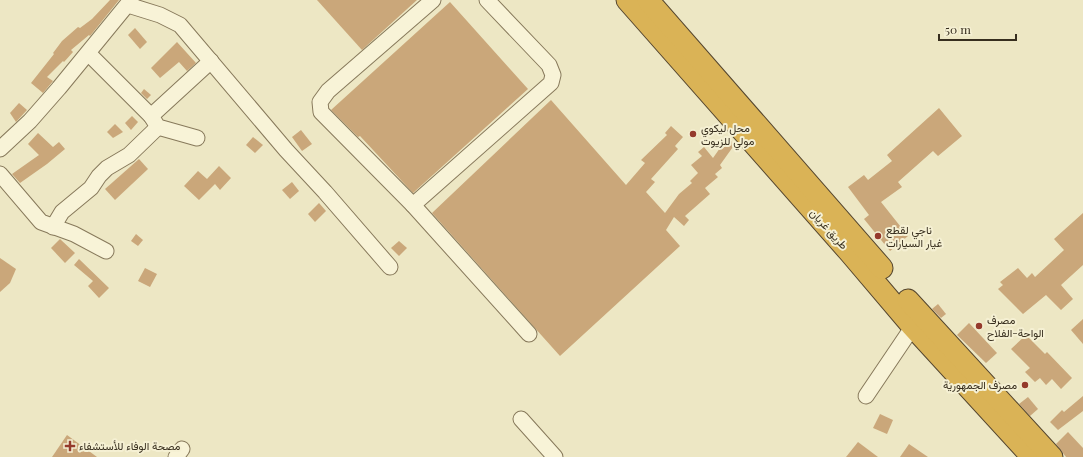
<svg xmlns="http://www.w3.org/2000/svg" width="1083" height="457" font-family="'Playfair Display',Vazirmatn,serif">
	<rect width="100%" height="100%" fill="#ede7c4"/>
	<g fill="#caa77a">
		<polygon points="110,0 119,0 90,36 89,35 71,50 73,52 64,62 63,61 47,77 53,81 43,93 31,83 54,54 53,53 62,41 78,27 80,28 92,19"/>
		<polygon points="317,0 417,0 362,50"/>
		<polygon points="450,2 528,89 413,193 360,136 358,137 331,110"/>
		<polygon points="135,28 147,42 140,49 128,35"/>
		<polygon points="177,42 196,63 187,71 179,62 160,78 151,68"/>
		<polygon points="144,89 151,95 147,99 141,93"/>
		<polygon points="551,100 626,185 645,163 641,160 667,135 665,133 671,126 683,137 675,146 678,149 651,179 655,182 646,192 665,213 679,194 692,183 690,181 698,173 691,165 702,156 698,152 704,147 713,158 727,138 735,144 720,165 722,168 715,174 718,177 705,188 710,194 685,216 689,220 684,226 674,217 666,230 680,246 560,356 432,213"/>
		<polygon points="19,103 27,110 16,122 10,113"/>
		<polygon points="939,108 962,136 938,156 933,151 898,182 902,187 881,202 908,236 890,251 864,219 869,215 848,187 864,175 868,180 892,161 887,155"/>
		<polygon points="132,116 138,122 131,130 125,123"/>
		<polygon points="115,124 123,132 113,138 107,132"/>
		<polygon points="301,130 312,144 302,151 292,137"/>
		<polygon points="38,133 53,147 59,142 65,149 47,164 20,183 12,174 39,155 28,144"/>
		<polygon points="253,137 263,145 255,153 246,145"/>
		<polygon points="139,159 148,169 115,200 105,189"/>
		<polygon points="219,166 231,178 220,190 215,184 199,200 184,186 198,171 207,179"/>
		<polygon points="292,182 299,191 290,199 282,190"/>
		<polygon points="319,203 326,211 315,222 308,214"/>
		<polygon points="1083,213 1083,265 1061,285 1073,299 1061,310 1046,295 1023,314 998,289 1003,285 1000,282 1018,268 1027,278 1032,273 1035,277 1064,250 1054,239"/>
		<polygon points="136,234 143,240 138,246 131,241"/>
		<polygon points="60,239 75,253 65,263 51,248"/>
		<polygon points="399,241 407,248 399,256 391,248"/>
		<polygon points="0,258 16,269 10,283 0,292"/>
		<polygon points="79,259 109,288 99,298 88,286 93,281 74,265"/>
		<polygon points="145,268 157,274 150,287 138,281"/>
		<polygon points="938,304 946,314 941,318 932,309"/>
		<polygon points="1083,319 1083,344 1071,330"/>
		<polygon points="969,323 997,353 986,363 957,335"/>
		<polygon points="1026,335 1045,354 1047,352 1072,378 1061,389 1052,379 1046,385 1040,378 1035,382 1025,372 1030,368 1011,349"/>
		<polygon points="1083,396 1083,411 1058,430 1050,422 1062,410 1064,412"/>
		<polygon points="1028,397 1038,409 1030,416 1019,404"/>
		<polygon points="880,414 893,420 887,434 873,428"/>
		<polygon points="1068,432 1083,448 1083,457 1066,457 1056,444"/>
		<polygon points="67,435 97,457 52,457"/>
		<polygon points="858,442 878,457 846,457"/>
		<polygon points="909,444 928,457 900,457"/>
	</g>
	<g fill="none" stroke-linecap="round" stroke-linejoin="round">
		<defs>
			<g id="minor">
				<polyline points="433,0 328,91 320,102 321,112 413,205 529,334"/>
				<polyline points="128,5 160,15 180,25 286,150 325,192 390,267"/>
				<polyline points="89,54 151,116 158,127 197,138"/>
				<polyline points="151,116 211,61"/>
				<polyline points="0,149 30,121 59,88 131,0"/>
				<polyline points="0,174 41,222 74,234 106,251"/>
				<polyline points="413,205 551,83 553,75 549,65 487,0"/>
				<polyline points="53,227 62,212 91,188 99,176 107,168 129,155 158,127"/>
				<polyline points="866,396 918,319"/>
				<polyline points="521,419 555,457"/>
				<polyline points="176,457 182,449"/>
			</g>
			<g id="highway">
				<polyline points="627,0 850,253 912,326 1032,457"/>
				<polyline points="648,0 882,268"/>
				<polyline points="908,300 1052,457"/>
			</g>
		</defs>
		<use href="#minor" stroke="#87795b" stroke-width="17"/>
		<use href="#highway" stroke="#55462f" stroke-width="23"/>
		<use href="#minor" stroke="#f8f3d7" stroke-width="15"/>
		<use href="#highway" stroke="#dab356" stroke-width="21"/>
	</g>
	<g fill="#953a2c" stroke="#f5f0d3" stroke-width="1.5">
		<circle cx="693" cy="134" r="4"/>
		<circle cx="878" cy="236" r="4"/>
		<circle cx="979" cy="326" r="4"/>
		<circle cx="1025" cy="385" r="4"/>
		<path d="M68 440h4v4h4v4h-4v4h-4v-4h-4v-4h4z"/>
	</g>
	<g text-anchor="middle" stroke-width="4" stroke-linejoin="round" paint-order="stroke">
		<g font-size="11" fill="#372e1e" stroke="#f5f0d3" text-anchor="start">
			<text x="701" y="132">محل ليكوي<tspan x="701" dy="13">مولي للزيوت</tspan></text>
			<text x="886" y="234">ناجي لقطع<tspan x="886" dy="13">غيار السيارات</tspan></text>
			<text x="987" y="324">مصرف<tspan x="987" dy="13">الواحة-الفلاح</tspan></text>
			<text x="1017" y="389" text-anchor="end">مصرف الجمهورية</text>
			<text x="79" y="450">مصحة الوفاء للأستشفاء</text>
		</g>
		<g font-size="11" fill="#372e1e" stroke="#f5f0d3">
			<text transform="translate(829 229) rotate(48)" y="4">طريق غريان</text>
		</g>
	</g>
	<path d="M939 34v6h77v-6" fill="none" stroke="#372e1e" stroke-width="2"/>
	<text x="945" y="34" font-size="12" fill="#372e1e" stroke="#f5f0d3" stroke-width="3" paint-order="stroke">50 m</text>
</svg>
